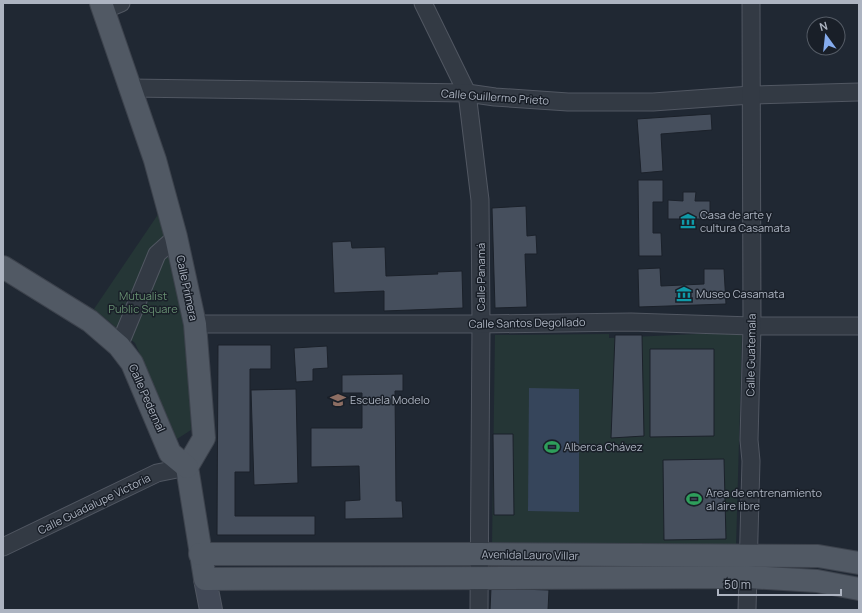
<svg xmlns="http://www.w3.org/2000/svg" width="862" height="613" font-family="Manrope,sans-serif">
	<rect width="100%" height="100%" fill="#202833"/>
	<g fill="#253636">
		<polygon points="159,213 188,329 191,430 177,439 135,343 94,309"/>
		<polygon points="742,332 736,548 492,546 495,335 609,334 609,338"/>
	</g>
	<polygon fill="#36455b" points="529,388 579,389 579,512 528,511"/>
	<g fill="#464f5d" stroke="#1b212a">
		<polygon points="711,114 712,130 661,134 663,171 641,173 637,119"/>
		<polygon points="638,180 663,180 663,202 653,202 653,233 661,233 662,256 639,256"/>
		<polygon points="683,192 696,192 695,201 710,201 710,219 668,219 668,200 683,201"/>
		<polygon points="526,206 527,236 536,235 537,254 525,254 527,307 495,308 492,208"/>
		<polygon points="351,241 352,248 385,247 386,276 438,274 437,272 462,271 463,308 384,311 384,291 334,293 332,242"/>
		<polygon points="660,268 661,286 704,284 704,269 724,269 726,304 639,307 638,269"/>
		<polygon points="615,335 642,335 644,436 611,438"/>
		<polygon points="218,345 271,345 271,369 250,369 250,472 235,472 235,516 315,516 315,535 217,535"/>
		<polygon points="327,346 328,368 313,369 313,381 296,382 294,348"/>
		<polygon points="650,349 714,349 714,436 650,437"/>
		<polygon points="403,374 403,391 395,391 396,501 402,501 403,518 345,519 345,501 360,500 359,466 311,467 311,428 362,428 362,393 342,393 342,375"/>
		<polygon points="296,389 298,483 254,485 251,390"/>
		<polygon points="493,434 513,434 514,515 494,515"/>
		<polygon points="724,459 726,539 664,540 663,460"/>
		<polygon points="491,588 549,590 548,610 490,610"/>
	</g>
	<g fill="none" stroke-linecap="round" stroke-linejoin="round">
		<defs>
			<g id="street">
				<polyline points="423,3 467,93 480,200 481,324 479,610"/>
				<polyline points="104,10 121,3"/>
				<polyline points="130,88 467,93 495,97 568,102 653,102 751,95 859,92"/>
				<polyline points="195,324 481,324 631,322 752,326 859,326"/>
				<polyline points="119,346 157,254 176,237"/>
				<polyline points="3,547 157,473 187,467"/>
				<polyline points="747,610 751,461 749,440 752,326 751,3"/>
			</g>
			<polyline id="secondary" points="205,579 211,610"/>
			<g id="primary">
				<polyline points="101,3 155,160 176,237 195,324 204,438 187,467 205,579 748,577 817,581 859,589"/>
				<polyline points="3,267 90,321 119,346 132,363 170,453 187,467"/>
				<polyline points="200,554 479,554 818,556 859,563"/>
			</g>
		</defs>
		<use href="#street" stroke="#515762" stroke-width="19"/>
		<use href="#secondary" stroke="#515762" stroke-width="24"/>
		<use href="#primary" stroke="#3d434d" stroke-width="24"/>
		<use href="#street" stroke="#333a44" stroke-width="17"/>
		<use href="#secondary" stroke="#424957" stroke-width="22"/>
		<use href="#primary" stroke="#515964" stroke-width="22"/>
	</g>
	<defs>
		<symbol id="museum-bare" viewBox="-9 -9 18 18"><path d="M0-6L6-3V-2H-6V-3ZM-5-1h2V3h-2ZM-1-1h2V3h-2ZM3-1h2V3H3ZM-6 4H6V6H-6Z" fill="#0f9aa8" stroke="#191f28" stroke-width="2.5" paint-order="stroke"/></symbol>
		<symbol id="school-bare" viewBox="-9 -9 18 18"><path d="M0-5L7-2L0 1L-7-2ZM-4 1L0 2.5L4 1V4Q0 6-4 4Z" fill="#8d6e63" stroke="#191f28" stroke-width="2.5" paint-order="stroke"/></symbol>
		<symbol id="stadium-bare" viewBox="-9 -9 18 18"><path d="M0-5a6.5 5 0 1 0 0 10a6.5 5 0 1 0 0-10ZM-3.5-1.8h7v3.6h-7Z" fill="#2e9e5b" stroke="#191f28" stroke-width="2.5" paint-order="stroke"/></symbol>
	</defs>
	<g fill-rule="evenodd">
		<use href="#museum-bare" x="677" y="210" width="22" height="22"/>
		<use href="#museum-bare" x="673" y="283" width="22" height="22"/>
		<use href="#school-bare" x="327" y="389" width="22" height="22"/>
		<use href="#stadium-bare" x="541" y="436" width="22" height="22"/>
		<use href="#stadium-bare" x="683" y="488" width="22" height="22"/>
	</g>
	<g text-anchor="middle" stroke-width="3" stroke-linejoin="round" paint-order="stroke">
		<g font-size="11" fill="#adb4c1" stroke="#191f28">
			<text transform="translate(495 97) rotate(4)" y="4">Calle Guillermo Prieto</text>
			<text transform="translate(481 277) rotate(-90)" y="4">Calle Panamá</text>
			<text transform="translate(187 288) rotate(78)" y="4">Calle Primera</text>
			<text transform="translate(527 323) rotate(-1)" y="4">Calle Santos Degollado</text>
			<text transform="translate(751 355) rotate(-89)" y="4">Calle Guatemala</text>
			<text transform="translate(147 398) rotate(66)" y="4">Calle Pedernal</text>
			<text transform="translate(94 504) rotate(-26)" y="4">Calle Guadalupe Victoria</text>
			<text transform="translate(530 555) rotate(1)" y="4">Avenida Lauro Villar</text>
		</g>
		<g font-size="11" fill="#adb4c1" stroke="#191f28" text-anchor="start">
			<text x="700" y="219">Casa de arte y<tspan x="700" dy="13">cultura Casamata</tspan></text>
			<text x="696" y="298">Museo Casamata</text>
			<text x="350" y="404">Escuela Modelo</text>
			<text x="564" y="451">Alberca Chávez</text>
			<text x="706" y="497">Area de entrenamiento<tspan x="706" dy="13">al aire libre</tspan></text>
		</g>
		<g font-size="11" fill="#678f71" stroke="#191f28">
			<text x="143" y="300">Mutualist<tspan x="143" dy="13">Public Square</tspan></text>
		</g>
	</g>
	<rect width="862" height="613" fill="none" stroke="#adb4c1" stroke-width="8"/>
	<g transform="translate(826 36) rotate(345)"><circle r="19" fill="#191f28" stroke="#545b65"/>
	<path d="M0-3L7 15L0 10L-7 15Z" fill="#85acee"/>
	<text y="-6" font-size="11" font-weight="bold" text-anchor="middle" fill="#adb4c1">N</text>
	</g>
	<path d="M718 589v6h123v-6" fill="none" stroke="#adb4c1" stroke-width="2"/>
	<text x="724" y="589" font-size="12" fill="#adb4c1" stroke="#191f28" stroke-width="3" paint-order="stroke">50 m</text>
</svg>
